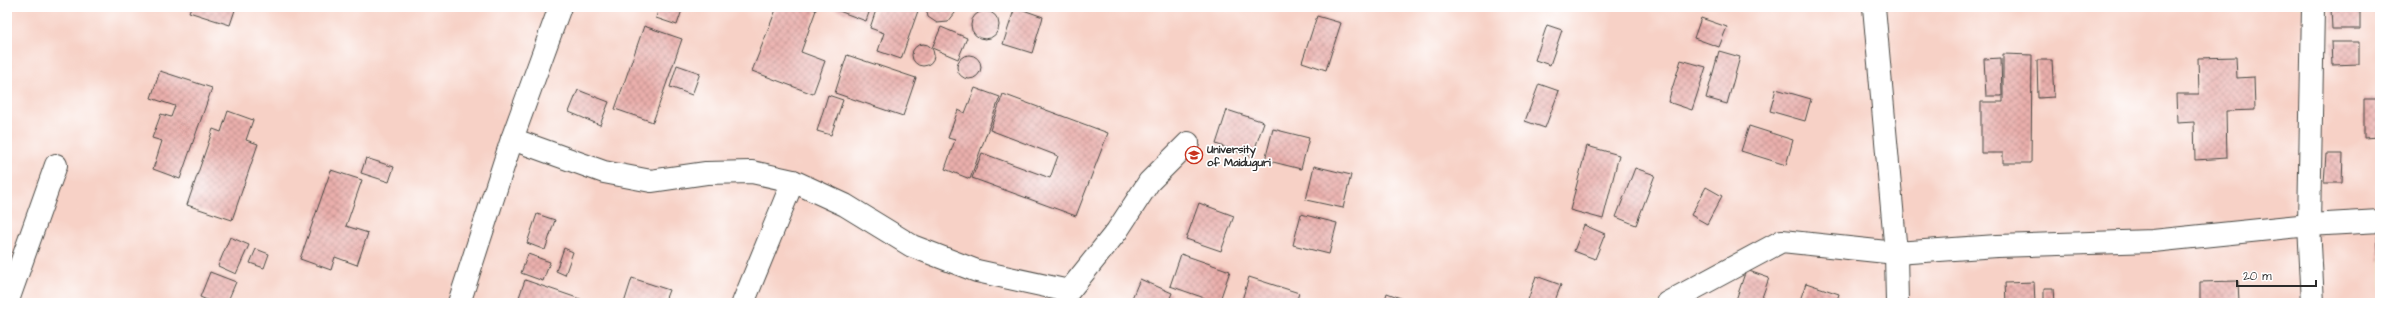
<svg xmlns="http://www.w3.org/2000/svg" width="2387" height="310" font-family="'Architects Daughter',sans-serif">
	<defs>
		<pattern id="building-cross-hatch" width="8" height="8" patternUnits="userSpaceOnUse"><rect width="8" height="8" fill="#eaafac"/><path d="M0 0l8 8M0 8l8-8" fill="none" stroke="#be8f8c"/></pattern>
	</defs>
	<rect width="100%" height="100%" fill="#fff"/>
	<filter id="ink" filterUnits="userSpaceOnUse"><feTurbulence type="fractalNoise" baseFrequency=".025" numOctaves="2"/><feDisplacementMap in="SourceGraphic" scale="8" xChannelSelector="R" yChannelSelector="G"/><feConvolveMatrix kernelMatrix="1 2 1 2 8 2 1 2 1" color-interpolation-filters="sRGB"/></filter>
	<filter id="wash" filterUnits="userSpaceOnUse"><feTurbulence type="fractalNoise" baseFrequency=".012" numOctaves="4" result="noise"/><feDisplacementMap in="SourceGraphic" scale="16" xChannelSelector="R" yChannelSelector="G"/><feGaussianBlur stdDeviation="0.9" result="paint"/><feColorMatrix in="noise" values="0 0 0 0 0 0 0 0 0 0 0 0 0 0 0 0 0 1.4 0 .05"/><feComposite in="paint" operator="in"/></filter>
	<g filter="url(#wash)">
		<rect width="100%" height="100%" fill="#eae4c5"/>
		<rect fill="#f7d1c6" x="7" y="7" width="2373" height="296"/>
		<g id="blocks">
			<g fill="url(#building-cross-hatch)">
				<polygon points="191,7 236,7 230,25 189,12"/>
				<polygon points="659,7 683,7 677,25 656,18"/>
				<polygon points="777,7 808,7 816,10 801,52 825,61 813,94 752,71"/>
				<polygon points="828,7 871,7 866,21"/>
				<polygon points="877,7 919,8 901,59 878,51 884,33 870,28"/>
				<polygon points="926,7 955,7 955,13 948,22 937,23 928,17"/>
				<polygon points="1015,7 1043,17 1032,53 1003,44"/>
				<polygon points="2360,7 2360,29 2332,29 2331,8"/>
				<circle cx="985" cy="25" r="14"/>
				<polygon points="1317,16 1341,23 1326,70 1302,62"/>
				<polygon points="1701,18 1727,27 1719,47 1694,38"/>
				<polygon points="1547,25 1562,30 1550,65 1535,60"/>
				<polygon points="644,26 682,39 653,122 615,109"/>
				<polygon points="941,27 967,38 958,59 932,48"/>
				<polygon points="2331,42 2359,42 2359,64 2332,65"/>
				<circle cx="923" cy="55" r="11"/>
				<polygon points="1719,51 1740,57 1727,104 1706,98"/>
				<polygon points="2003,54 2032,55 2031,163 2003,163 2003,153 1981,153 1981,102 2003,102"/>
				<circle cx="969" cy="67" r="12"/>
				<polygon points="847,55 916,78 903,116 835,93"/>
				<polygon points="2236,57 2237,78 2254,77 2255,110 2226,111 2227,158 2195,160 2194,122 2177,123 2176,94 2199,94 2198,58"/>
				<polygon points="2001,58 2002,96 1986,96 1984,59"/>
				<polygon points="1681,60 1706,67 1692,110 1668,102"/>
				<polygon points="2037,60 2052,60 2054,97 2038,98"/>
				<polygon points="677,65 700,73 692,95 670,87"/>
				<polygon points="160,71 212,88 180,179 153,169 162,141 152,138 161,114 171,117 175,106 151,98"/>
				<polygon points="1539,84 1559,91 1545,128 1525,121"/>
				<polygon points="975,88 1000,97 970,179 945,169 955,140 948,138 958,110 965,113"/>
				<polygon points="1776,89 1811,99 1805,121 1770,111"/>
				<polygon points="578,90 609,102 600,125 569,112"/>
				<polygon points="1003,94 1108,133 1076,216 972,178 982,153 1050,178 1058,156 990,130"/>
				<polygon points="828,95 843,100 831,135 817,131"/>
				<polygon points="2364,99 2380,99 2380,160 2378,160 2378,137 2364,138"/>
				<polygon points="1227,110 1264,122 1252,157 1216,144"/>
				<polygon points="228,111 253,120 246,140 258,144 232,220 187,205 213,129 221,132"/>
				<polygon points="1749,126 1793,140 1786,165 1741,151"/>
				<polygon points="1273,129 1309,138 1301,169 1265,160"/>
				<polygon points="1587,146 1619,155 1603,219 1570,210"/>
				<polygon points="2326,154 2343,154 2342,183 2324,183"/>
				<polygon points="366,158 394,167 389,182 361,173"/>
				<polygon points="1314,166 1351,175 1343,208 1306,200"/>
				<polygon points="1635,168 1655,175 1636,225 1616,217"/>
				<polygon points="331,170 362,180 346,226 368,233 357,265 335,257 331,270 300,259"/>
				<polygon points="1706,187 1722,196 1707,224 1691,215"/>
				<polygon points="1199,203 1234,216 1221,251 1186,239"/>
				<polygon points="537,214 555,220 545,250 527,243"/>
				<polygon points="1301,214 1337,223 1329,254 1293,245"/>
				<polygon points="1584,225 1605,234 1595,259 1574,251"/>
				<polygon points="2377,236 2380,236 2380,262 2379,263"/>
				<polygon points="230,237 249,245 236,274 218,266"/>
				<polygon points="564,248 573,252 565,275 556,271"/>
				<polygon points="256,249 269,254 264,268 250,263"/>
				<polygon points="528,254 550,262 543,281 521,273"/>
				<polygon points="1181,254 1230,271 1219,303 1170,286"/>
				<polygon points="1746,270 1769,278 1760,303 1735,303"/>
				<polygon points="210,272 236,282 227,303 214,303 200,297"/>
				<polygon points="1536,276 1561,285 1554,303 1527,303"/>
				<polygon points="1249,277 1299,293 1296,303 1241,303"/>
				<polygon points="632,278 669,290 664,303 624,303"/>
				<polygon points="1140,279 1172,293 1168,303 1130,303"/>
				<polygon points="525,280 583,300 582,303 517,303"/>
				<polygon points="2238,281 2239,303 2200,303 2200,282"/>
				<polygon points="2034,282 2035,303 2006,303 2005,283"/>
				<polygon points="1806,283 1839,294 1836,303 1799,303"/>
				<polygon points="2044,288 2053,288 2054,303 2044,303"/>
				<polygon points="1387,293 1414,303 1384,303"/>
			</g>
		</g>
	</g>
	<g filter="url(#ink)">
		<use href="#blocks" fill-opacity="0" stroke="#484742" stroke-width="1"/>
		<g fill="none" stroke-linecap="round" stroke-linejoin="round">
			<defs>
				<g id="minor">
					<polyline points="1874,7 1896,253 1897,303"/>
					<polyline points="2313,7 2309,225 2313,303"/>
					<polyline points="512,139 604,172 651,181 706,173 752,172 793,181 845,205 912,246 977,271 1069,291 1117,231 1149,182 1188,143"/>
					<polyline points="7,303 56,165"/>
					<polyline points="459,303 512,139 560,7"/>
					<polyline points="743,303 793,181"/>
					<polyline points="1667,303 1782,241 1896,253 1997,246 2153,241 2309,225 2380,221"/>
				</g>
			</defs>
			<use href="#minor" stroke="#484742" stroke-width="24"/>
			<use href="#minor" stroke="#fff" stroke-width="22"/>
		</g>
	</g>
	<defs>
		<symbol id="university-ring" viewBox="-11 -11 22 22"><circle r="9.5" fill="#fff" stroke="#c8321e" stroke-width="1.5"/><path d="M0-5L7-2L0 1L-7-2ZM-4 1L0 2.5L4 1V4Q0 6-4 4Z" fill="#c8321e"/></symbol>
	</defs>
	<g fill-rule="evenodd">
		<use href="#university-ring" x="1184" y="145" width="20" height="20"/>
	</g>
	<g text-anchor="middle" stroke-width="3.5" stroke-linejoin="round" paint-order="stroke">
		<g font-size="11" font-weight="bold" fill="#2b2b2b" stroke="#fff" text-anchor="start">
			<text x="1207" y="153">University<tspan x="1207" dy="13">of Maiduguri</tspan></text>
		</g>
	</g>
	<rect width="2387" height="310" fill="none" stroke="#fff" stroke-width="24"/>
	<path d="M2237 280v6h79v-6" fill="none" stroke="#2b2b2b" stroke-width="2"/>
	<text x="2243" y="280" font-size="12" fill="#2b2b2b" stroke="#ffffff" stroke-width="3" paint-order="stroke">20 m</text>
</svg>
